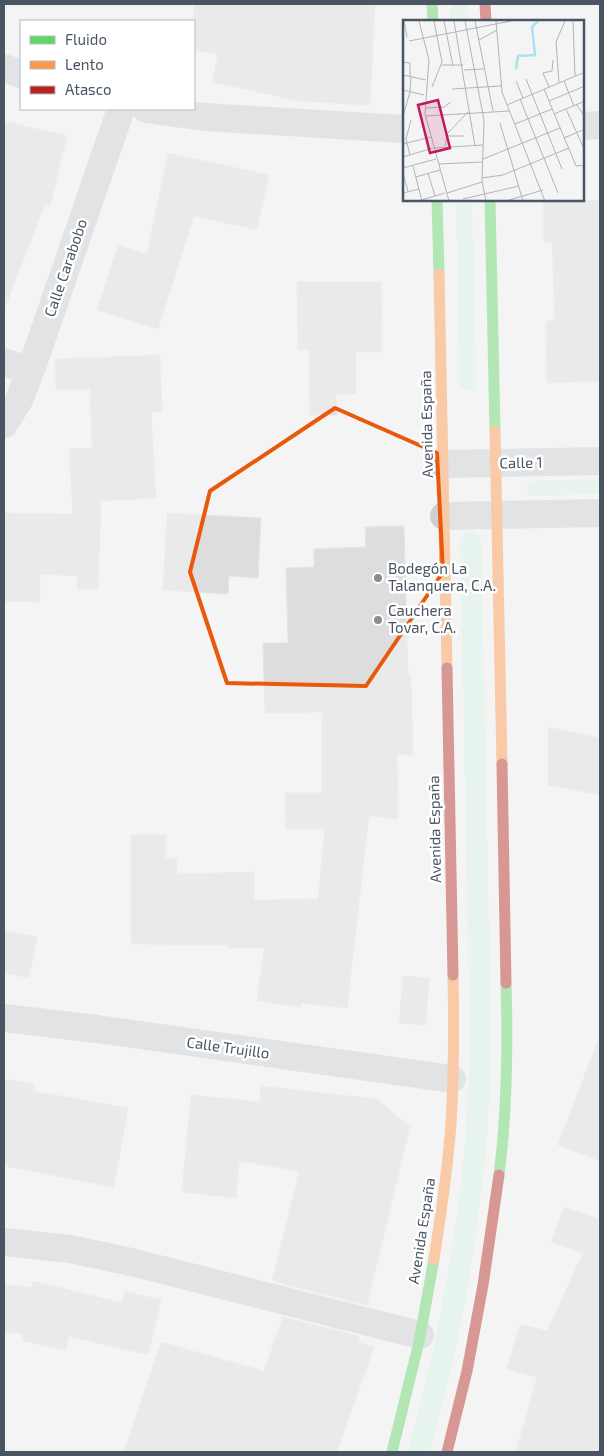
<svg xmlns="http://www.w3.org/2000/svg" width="604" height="1456" font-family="'Exo 2',sans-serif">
	<rect width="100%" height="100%" fill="#f4f4f4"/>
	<g fill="#d8f3e4">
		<polygon points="451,4 467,4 468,21 451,21"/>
		<polygon points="456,200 472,200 476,382 473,388 467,391 462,388 460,383"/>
		<polygon points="600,479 600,494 534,496 528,494 526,488 528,483 533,481"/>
		<path d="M 467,532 L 473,532 L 479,535 L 481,542 L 491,1022 C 490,1068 490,1113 485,1159 C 475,1257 457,1357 430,1452 L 408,1452 C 434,1355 454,1255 464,1155 C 468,1111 469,1067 470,1023 L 460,542 L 462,536 Z"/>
	</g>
	<g fill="#ddddde" stroke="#e5e5e6">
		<polygon points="194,4 375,4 370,105 299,101 212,82 218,54 194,50"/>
		<polygon points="4,121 67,136 50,206 45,204 6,305 4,305"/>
		<polygon points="168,153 269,175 257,230 194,216 158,329 97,310 118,245 147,254"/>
		<polygon points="543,200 600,200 600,381 547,383 546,321 555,321 552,242 544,242"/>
		<polygon points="297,282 381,282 382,352 356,352 356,394 336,394 337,415 310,415 309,350 298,350"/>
		<polygon points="160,355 162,412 151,412 156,498 101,501 98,589 77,589 77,576 40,574 40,602 4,601 4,513 73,514 69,449 92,448 90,389 56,390 55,359"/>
		<polygon points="167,513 261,518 258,578 229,576 228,594 163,590"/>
		<polygon points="404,526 408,676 411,676 413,755 397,755 398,819 369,816 347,1008 301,1003 301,1007 257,1001 264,948 228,948 228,945 131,944 131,835 166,835 165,859 177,859 177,874 254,872 254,900 318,899 325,829 286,829 285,793 322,793 322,712 265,713 263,643 288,643 286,568 314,567 314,549 366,547 365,527"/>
		<polygon points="548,727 600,738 600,795 548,785"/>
		<polygon points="4,930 37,937 29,978 4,973"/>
		<polygon points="403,976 429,978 426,1025 399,1023"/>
		<polygon points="598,1040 600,1041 600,1161 558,1145"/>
		<polygon points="4,1079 34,1084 33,1091 128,1108 114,1187 4,1166"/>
		<polygon points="261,1086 377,1099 410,1127 367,1305 272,1281 299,1171 239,1161 236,1198 182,1192 191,1095 260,1102"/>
		<polygon points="564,1207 598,1219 600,1215 600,1452 516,1452 537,1377 507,1369 520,1324 547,1331 583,1253 551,1242"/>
		<polygon points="33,1281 122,1303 125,1291 161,1300 148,1355 69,1336 66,1350 22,1341 23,1334 4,1332 4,1284 32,1288"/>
		<polygon points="283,1317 360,1336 358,1342 374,1347 337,1452 124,1452 161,1342 264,1371"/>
	</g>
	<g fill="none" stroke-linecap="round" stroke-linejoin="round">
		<g stroke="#cdcfd2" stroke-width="28">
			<polyline points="4,68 21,74"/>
			<polyline points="146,109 204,117 404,129"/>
			<polyline points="583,126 600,125"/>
			<polyline points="4,362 30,371"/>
			<polyline points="4,424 19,400 33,364 121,109"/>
			<polyline points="442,464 600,461"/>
			<polyline points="444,516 600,513"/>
			<polyline points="4,1018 97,1029 452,1079"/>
			<polyline points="4,1242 70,1249 131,1262 420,1335"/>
		</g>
		<g stroke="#63d668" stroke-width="11">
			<polyline points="432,4 433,21"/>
			<polyline points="437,200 439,274"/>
			<polyline points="490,200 495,431"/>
			<path d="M 499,1175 C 507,1112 508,1047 506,983"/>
			<polyline points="392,1452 419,1342 434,1259"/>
		</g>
		<g stroke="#ff974d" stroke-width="11">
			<polyline points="439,274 447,668"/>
			<polyline points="495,431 502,764"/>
			<path d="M 434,1259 C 441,1214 448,1169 451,1123 C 454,1074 454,1024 453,975"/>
		</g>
		<g stroke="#b3261e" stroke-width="11">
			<polyline points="485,4 486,21"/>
			<polyline points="447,668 453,975"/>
			<polyline points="502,764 506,983"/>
			<polyline points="447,1452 467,1371 483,1285 499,1175"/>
		</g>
	</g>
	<path d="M0 0H604V1456H0ZM 335,408 L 437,453 L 443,572 L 366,686 L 227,683 L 190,572 L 210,491 Z" fill="#f4f4f4" fill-opacity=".55" fill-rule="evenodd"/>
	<path fill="none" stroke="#e8590c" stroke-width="4" stroke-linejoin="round" d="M 335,408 L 437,453 L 443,572 L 366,686 L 227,683 L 190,572 L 210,491 Z"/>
	<g fill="#858d95" stroke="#fff" stroke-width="2">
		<circle cx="378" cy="578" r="5"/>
		<circle cx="378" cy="620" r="5"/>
	</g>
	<g text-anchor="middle" stroke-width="5" stroke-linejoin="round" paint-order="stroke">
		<g font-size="15" fill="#495562" stroke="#fff">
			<text transform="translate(66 268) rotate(-71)" y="5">Calle Carabobo</text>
			<text transform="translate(427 424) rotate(-91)" y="5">Avenida España</text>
			<text transform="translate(521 463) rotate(-1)" y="5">Calle 1</text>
			<text transform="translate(435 829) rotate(-91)" y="5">Avenida España</text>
			<text transform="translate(228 1048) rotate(8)" y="5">Calle Trujillo</text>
			<text transform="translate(422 1231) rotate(-81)" y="5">Avenida España</text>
		</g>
		<g font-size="15" fill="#495562" stroke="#fff" text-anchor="start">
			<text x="388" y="574">Bodegón La<tspan x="388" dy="17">Talanquera, C.A.</tspan></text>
			<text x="388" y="616">Cauchera<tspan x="388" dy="17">Tovar, C.A.</tspan></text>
		</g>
	</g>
	<g transform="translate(403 20)">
		<rect width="181" height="181" fill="#f4f4f4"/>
		<path fill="none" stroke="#aae1f3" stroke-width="2.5" d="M 113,49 L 115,36 L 132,35 L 129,7 L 135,1"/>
		<path fill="none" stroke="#b0b4ba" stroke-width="1" d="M 1,1 L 4,17M 16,1 L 26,40 L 22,94 L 46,181M 41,1 L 50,46M 51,1 L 72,126M 62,1 L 81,100 L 79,161 L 83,181M 72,1 L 90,91M 93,1 L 99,72 L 142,181M 170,1 L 172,56M 76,20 L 94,10M 6,21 L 108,1M 0,42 L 7,43 L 7,56M 39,45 L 60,45M 61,50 L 81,49M 0,55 L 23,60M 123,59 L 159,149M 113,61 L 120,78M 161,61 L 171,86M 156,63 L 153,22 L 162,1M 29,67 L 39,42 L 31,1M 146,67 L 140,53 L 149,51 L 150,40M 49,69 L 98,66M 141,69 L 173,146 L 182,145M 0,70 L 21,75M 7,71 L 8,56M 117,79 L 155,173M 146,81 L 182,66M 173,84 L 182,97M 104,85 L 182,52M 23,88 L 41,87 L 48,82M 163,89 L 182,131M 151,94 L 182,81M 0,96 L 7,72M 23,96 L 106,91M 97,103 L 120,181M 112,104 L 149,89M 43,116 L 61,116M 161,118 L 182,109M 0,124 L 28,117M 42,126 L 44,114 L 65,92M 31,128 L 80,125M 7,135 L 3,119 L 8,100M 0,137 L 30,128M 80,139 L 157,108M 36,144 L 79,142M 10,146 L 19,181M 0,148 L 33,139M 25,153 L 32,176M 0,154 L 5,171M 13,157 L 37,150M 79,158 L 100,155 L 166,128M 0,173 L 16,169M 44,173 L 79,162M 60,179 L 116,166M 15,181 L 42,173M 103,181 L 140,170"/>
		<path fill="#c2185b" fill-opacity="0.15" stroke="#c2185b" stroke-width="2.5" d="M 35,80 L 47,128 L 27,133 L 15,85 Z"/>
		<rect width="181" height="181" fill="none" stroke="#495562" stroke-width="2.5"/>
	</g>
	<rect width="604" height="1456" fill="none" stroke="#495562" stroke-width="10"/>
	<rect x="20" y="20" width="175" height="90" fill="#ffffff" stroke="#b6bbc0"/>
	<rect x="30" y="36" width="25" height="8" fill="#63d668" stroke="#b6bbc0"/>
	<text x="65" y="45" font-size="15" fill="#495562">Fluido</text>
	<rect x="30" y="61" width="25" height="8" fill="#ff974d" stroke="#b6bbc0"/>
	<text x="65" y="70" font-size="15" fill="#495562">Lento</text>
	<rect x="30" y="86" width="25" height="8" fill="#b3261e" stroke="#b6bbc0"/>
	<text x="65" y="95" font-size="15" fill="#495562">Atasco</text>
</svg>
